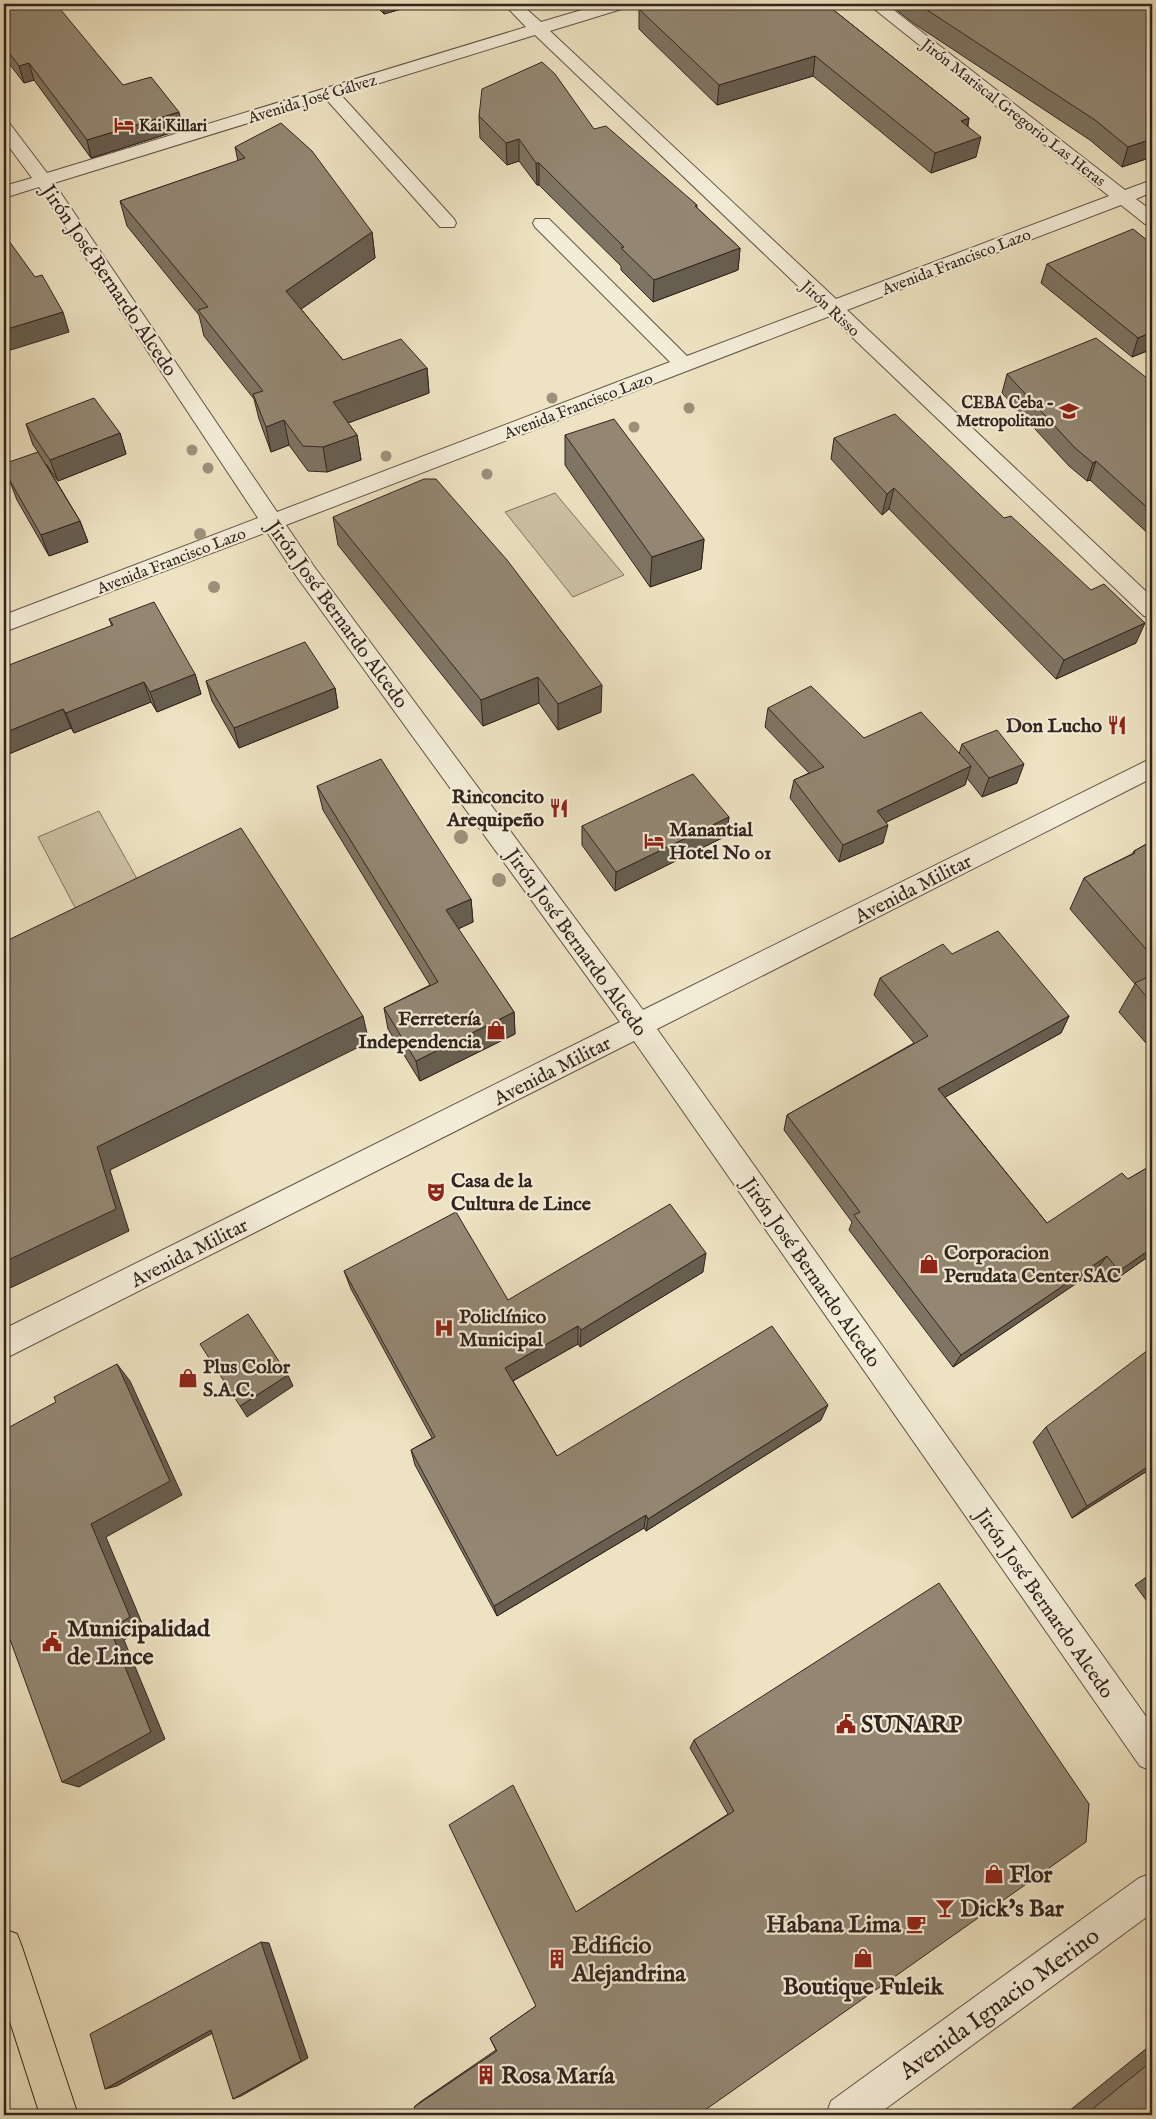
<svg xmlns="http://www.w3.org/2000/svg" width="1156" height="2119" font-family="'IM FELL English',serif">
	<rect width="100%" height="100%" fill="#ede2c1"/>
	<filter id="stains"><feTurbulence type="fractalNoise" baseFrequency=".004" numOctaves="4"/><feColorMatrix values="0 0 0 0 .2 0 0 0 0 .09 0 0 0 0 .02 0 0 0 .5 -.17"/></filter>
	<radialGradient id="worn" r=".72"><stop offset=".6" stop-color="#630" stop-opacity="0"/><stop offset="1" stop-color="#630" stop-opacity=".3"/></radialGradient>
	<g fill="#cdc2a5" stroke="#807362">
		<polygon points="555,493 624,575 573,597 505,512"/>
		<polygon points="99,811 146,895 83,923 38,837"/>
	</g>
	<g fill="none" stroke-linecap="round" stroke-linejoin="round">
		<defs>
			<g id="minor">
				<path d="M 504,4 L 521,4 L 541,22 L 602,4 L 627,4 L 625,8 L 550,31 L 836,299 L 1109,196 L 868,4 L 886,4 L 1125,190 L 1152,180 L 1152,192 L 1136,199 L 1152,211 L 1152,226 L 1145,224 L 1121,205 L 847,310 L 1152,597 L 1152,618 L 1144,616 L 830,316 L 286,525 L 313,565 L 643,1010 L 1152,758 L 1152,778 L 657,1029 L 1152,1725 L 1152,1771 L 1140,1766 L 634,1041 L 4,1359 L 4,1329 L 620,1022 L 297,577 L 267,532 L 4,632 L 4,615 L 258,518 L 39,187 L 4,198 L 4,186 L 32,178 L 4,140 L 4,123 L 10,124 L 47,173 L 526,27 ZM 535,35 L 819,306 L 687,356 L 549,219 L 535,219 L 533,223 L 535,227 L 670,362 L 277,512 L 54,183 L 326,99 L 440,227 L 454,227 L 456,223 L 454,219 L 341,95 Z"/>
				<polygon points="1152,1873 1152,1913 877,2115 826,2115 831,2101 1139,1878"/>
			</g>
			<polygon id="major" points="4,1929 17,1934 22,1947 78,2115 40,2115 4,2003"/>
		</defs>
		<use href="#minor" stroke="#615447" stroke-width="2"/>
		<use href="#major" stroke="#32241e" stroke-width="2"/>
		<use href="#minor" fill="#f3ecd7" fill-rule="evenodd"/>
		<use href="#major" fill="#ede2c1" fill-rule="evenodd"/>
	</g>
	<g fill="#9c907a">
		<circle cx="552" cy="398" r="5.5"/>
		<circle cx="689" cy="408" r="5.5"/>
		<circle cx="634" cy="427" r="5.5"/>
		<circle cx="192" cy="450" r="5.5"/>
		<circle cx="386" cy="456" r="5.5"/>
		<circle cx="208" cy="468" r="5.5"/>
		<circle cx="487" cy="474" r="5.5"/>
		<circle cx="200" cy="534" r="6"/>
		<circle cx="214" cy="587" r="6"/>
		<circle cx="461" cy="837" r="7"/>
		<circle cx="499" cy="880" r="7"/>
	</g>
	<g fill="#7e7463" stroke="#32241e">
		<polygon points="4,4 123,85 183,129 91,158 34,80 24,83 4,57"/>
		<polygon points="374,4 418,4 384,14"/>
		<polygon points="826,4 969,118 968,126 976,157 931,173 813,76 717,105 639,29 639,9"/>
		<polygon points="889,4 1152,4 1152,157 1122,167 1090,140 913,23"/>
		<polygon points="479,116 594,129 697,205 697,208 740,248 738,270 653,302 621,270 621,266 539,185 537,185 519,161 507,165 480,138"/>
		<polygon points="235,147 372,232 375,258 301,309 343,360 427,368 429,393 348,423 357,435 361,460 327,472 308,471 289,445 271,452 259,419 254,399 204,336 199,315 127,226 120,201 238,161"/>
		<polygon points="1047,264 1152,349 1132,357 1041,283"/>
		<polygon points="1007,374 1152,382 1152,537 1090,480 1087,481 1069,466 1002,393"/>
		<polygon points="26,424 120,433 126,454 58,481 46,464 80,521 88,542 49,556 17,500 9,479 38,452 33,445"/>
		<polygon points="565,435 704,539 701,569 650,587 565,465"/>
		<polygon points="834,438 1136,643 1056,679 889,509 882,515 831,459"/>
		<polygon points="333,517 601,712 558,730 539,703 483,726 338,545"/>
		<polygon points="109,619 195,674 201,694 157,712 151,702 74,733 71,728 4,756 112,626"/>
		<polygon points="206,681 335,688 338,708 239,748 212,701"/>
		<polygon points="768,708 864,738 959,754 962,744 1017,783 982,797 967,778 965,785 886,822 883,843 839,862 790,798 794,780 809,773 765,727"/>
		<polygon points="317,786 471,899 473,922 458,929 514,1012 515,1034 420,1081 388,1029 384,1008 430,985 323,810"/>
		<polygon points="729,817 726,836 615,891 582,845 582,826"/>
		<polygon points="1152,841 1152,1050 1119,1012 1135,984 1070,909 1084,878 1132,854 1134,851"/>
		<polygon points="952,954 1069,1016 1061,1033 945,1097 1047,1223 1128,1179 1152,1165 1152,1254 1109,1284 1096,1270 953,1367 849,1230 852,1222 784,1130 787,1115 914,1043 874,995 880,978"/>
		<polygon points="344,1271 508,1300 703,1272 580,1347 578,1344 513,1381 557,1456 821,1420 646,1531 644,1528 497,1616 415,1465 411,1450 432,1438 351,1289"/>
		<polygon points="1046,1427 1152,1468 1072,1518 1033,1442"/>
		<polygon points="1152,1573 1152,1608 1135,1585"/>
		<polygon points="694,1740 1089,1804 414,2107 420,2102 496,2050 490,2038 536,2006 576,1912 728,1814 690,1748"/>
		<polygon points="1152,2044 1152,2115 1064,2115"/>
	</g>
	<g fill="#675e50" stroke="#32241e">
		<polygon points="383,4 418,4 384,14"/>
		<polygon points="815,56 813,76 717,105 719,85"/>
		<polygon points="29,63 34,80 24,83 19,66"/>
		<polygon points="179,112 183,129 91,158 87,140"/>
		<polygon points="969,118 965,138 961,121"/>
		<polygon points="981,137 976,157 931,173 935,153"/>
		<polygon points="519,139 519,161 507,165 506,143"/>
		<polygon points="1152,139 1152,157 1122,167 1128,147"/>
		<polygon points="536,163 539,163 539,185 537,185"/>
		<polygon points="372,232 375,258 291,316 286,291"/>
		<polygon points="740,248 738,270 653,302 654,280"/>
		<polygon points="63,312 69,332 4,352 4,330"/>
		<polygon points="1152,332 1152,349 1132,357 1138,338"/>
		<polygon points="427,368 429,393 337,427 333,402"/>
		<polygon points="284,420 289,445 271,452 266,427"/>
		<polygon points="120,433 126,454 58,481 50,460"/>
		<polygon points="357,435 361,460 327,472 323,447"/>
		<polygon points="1096,461 1090,480 1087,481 1093,463"/>
		<polygon points="894,488 889,509 882,515 887,494"/>
		<polygon points="80,521 88,542 49,556 41,535"/>
		<polygon points="704,539 701,569 650,587 652,557"/>
		<polygon points="1145,623 1136,643 1056,679 1064,660"/>
		<polygon points="195,674 201,694 157,712 150,692"/>
		<polygon points="538,677 539,703 483,726 481,700"/>
		<polygon points="144,682 151,702 74,733 66,713"/>
		<polygon points="602,685 601,712 558,730 558,704"/>
		<polygon points="335,688 338,708 239,748 234,728"/>
		<polygon points="63,709 71,728 4,756 4,733"/>
		<polygon points="1024,764 1017,783 982,797 989,778"/>
		<polygon points="971,766 965,785 872,829 877,811"/>
		<polygon points="729,817 726,836 615,891 616,872"/>
		<polygon points="888,825 883,843 839,862 843,845"/>
		<polygon points="471,899 473,922 449,933 446,910"/>
		<polygon points="514,1012 515,1034 420,1081 416,1061"/>
		<polygon points="363,1016 369,1042 110,1170 129,1231 4,1291 4,1262 97,1147"/>
		<polygon points="1069,1016 1061,1033 931,1105 938,1089"/>
		<polygon points="1152,1248 1152,1254 1109,1284 1119,1271"/>
		<polygon points="706,1253 703,1272 580,1347 581,1330"/>
		<polygon points="1107,1256 1096,1270 953,1367 961,1355"/>
		<polygon points="578,1326 578,1344 507,1384 505,1368"/>
		<polygon points="117,1364 130,1381 182,1495 106,1537 144,1628 124,1640 165,1739 79,1787 62,1782 110,1629 91,1524"/>
		<polygon points="288,1375 293,1386 247,1417 240,1406"/>
		<polygon points="828,1405 821,1420 646,1531 648,1519"/>
		<polygon points="1152,1464 1152,1468 1072,1518 1087,1506"/>
		<polygon points="646,1515 644,1528 497,1616 494,1606"/>
		<polygon points="261,1942 269,1943 308,2058 241,2096 233,2099"/>
		<polygon points="220,2029 117,2086 105,2089 211,2030"/>
	</g>
	<g fill="#938773" stroke="#32241e">
		<polygon points="4,4 56,4 123,85 151,77 179,112 87,140 29,63 19,66 4,46"/>
		<polygon points="658,4 826,4 969,118 961,121 981,137 935,153 815,56 719,85 639,9"/>
		<polygon points="918,4 1152,4 1152,139 1128,147 1095,120"/>
		<polygon points="542,62 555,74 594,129 606,126 697,205 695,206 740,248 654,280 621,248 624,247 539,163 536,163 519,139 506,143 479,116 482,89"/>
		<polygon points="281,123 312,151 372,232 286,291 343,360 401,339 427,368 333,402 357,435 323,447 303,446 284,420 266,427 253,394 263,391 198,310 208,307 120,201 245,158 235,147"/>
		<polygon points="1133,229 1152,244 1152,332 1138,338 1047,264"/>
		<polygon points="4,234 35,277 42,275 63,312 4,330"/>
		<polygon points="1096,338 1152,382 1152,512 1096,461 1093,463 1075,448 1007,374"/>
		<polygon points="94,398 120,433 50,460 26,424"/>
		<polygon points="895,414 1004,518 1011,516 1091,590 1104,584 1145,623 1064,660 894,488 887,494 834,438"/>
		<polygon points="614,419 704,539 652,557 565,435"/>
		<polygon points="38,452 80,521 41,535 9,479 9,462"/>
		<polygon points="424,479 436,479 507,560 602,685 558,704 538,677 481,700 333,517"/>
		<polygon points="154,602 195,674 150,692 144,682 66,713 63,709 4,733 4,667 113,625 109,619"/>
		<polygon points="305,642 335,688 234,728 206,681"/>
		<polygon points="811,686 864,738 921,712 971,766 877,811 888,825 843,845 794,780 824,767 768,708"/>
		<polygon points="997,730 1024,764 989,778 962,744"/>
		<polygon points="381,759 471,899 446,910 514,1012 416,1061 384,1008 438,982 317,786"/>
		<polygon points="693,774 729,817 616,872 582,826"/>
		<polygon points="241,828 363,1016 97,1147 116,1209 4,1262 4,942"/>
		<polygon points="1152,841 1152,956 1084,878 1135,853 1134,851"/>
		<polygon points="998,931 1069,1016 938,1089 1047,1223 1122,1173 1128,1179 1152,1165 1152,1248 1119,1271 1107,1256 961,1355 854,1215 860,1212 787,1115 928,1036 880,978 943,944 952,954"/>
		<polygon points="1152,975 1152,1003 1135,983"/>
		<polygon points="670,1204 706,1253 581,1330 578,1326 505,1368 557,1456 772,1326 828,1405 648,1519 646,1515 494,1606 411,1450 435,1437 344,1271 456,1212 508,1300"/>
		<polygon points="248,1314 288,1375 240,1406 200,1344"/>
		<polygon points="1152,1347 1152,1464 1087,1506 1046,1427"/>
		<polygon points="117,1364 170,1481 91,1524 130,1617 110,1629 151,1732 62,1782 4,1623 4,1430 56,1402 54,1397"/>
		<polygon points="1152,1573 1152,1583 1148,1577"/>
		<polygon points="939,1583 1089,1804 1086,1842 698,2115 418,2115 414,2107 497,2051 490,2038 536,2006 449,1825 513,1785 576,1912 734,1811 694,1740"/>
		<polygon points="261,1942 301,2061 233,2099 211,2030 105,2089 90,2034"/>
		<polygon points="1152,2061 1152,2115 1085,2115"/>
	</g>
	<defs>
		<symbol id="hotel-bare" viewBox="-9 -9 18 18"><path d="M-6-4.5h1.5V1H6V5H4.5V3h-9V5H-6ZM-4 0a1.8 1.8 0 1 1 3.6 0ZM.5 0V-2.5h3Q6-2.5 6 0Z" fill="#8f2418" stroke="#f3ecd7" stroke-width="2.5" paint-order="stroke"/></symbol>
		<symbol id="school-bare" viewBox="-9 -9 18 18"><path d="M0-5L7-2L0 1L-7-2ZM-4 1L0 2.5L4 1V4Q0 6-4 4Z" fill="#8f2418" stroke="#f3ecd7" stroke-width="2.5" paint-order="stroke"/></symbol>
		<symbol id="restaurant-bare" viewBox="-9 -9 18 18"><path d="M-5-6h1v4h1v-4h1v4h1v-4h1v5L-1.5 .5V6h-2V.5L-5-1ZM5-6V6H3V1.5H1.5Q1.5-4 5-6Z" fill="#8f2418" stroke="#f3ecd7" stroke-width="2.5" paint-order="stroke"/></symbol>
		<symbol id="shop-bare" viewBox="-9 -9 18 18"><path d="M-5-2.5h2.3a2.7 3.5 0 0 1 5.4 0H5L5.5 6h-11ZM-1.5-2.5h3a1.5 2.3 0 0 0-3 0Z" fill="#8f2418" stroke="#f3ecd7" stroke-width="2.5" paint-order="stroke"/></symbol>
		<symbol id="theatre-bare" viewBox="-9 -9 18 18"><path d="M-5-5.5Q0-4 5-5.5V0Q5 5 0 6Q-5 5-5 0ZM-3.3-2.5H-1v1.5H-3.3ZM1-2.5H3.3v1.5H1ZM-2.8 1Q0 5.5 2.8 1Z" fill="#8f2418" stroke="#f3ecd7" stroke-width="2.5" paint-order="stroke"/></symbol>
		<symbol id="hospital-bare" viewBox="-9 -9 18 18"><path d="M-5-5h3v3.5h4V-5h3V5h-3V1.5h-4V5h-3Z" fill="#8f2418" stroke="#f3ecd7" stroke-width="2.5" paint-order="stroke"/></symbol>
		<symbol id="civic-bare" viewBox="-9 -9 18 18"><path d="M-.6-6.5H3V-4.5H.6V-3L4-1V1h2V6H-6V1h2V-1L-.6-3ZM-1.2 2.5V6h2.4V2.5Z" fill="#8f2418" stroke="#f3ecd7" stroke-width="2.5" paint-order="stroke"/></symbol>
		<symbol id="bar-bare" viewBox="-9 -9 18 18"><path d="M-6-5H6L.8 .8V4.5H3.5V6h-7V4.5H-.8V.8Z" fill="#8f2418" stroke="#f3ecd7" stroke-width="2.5" paint-order="stroke"/></symbol>
		<symbol id="cafe-bare" viewBox="-9 -9 18 18"><path d="M-5.5-4.5H6V0H3Q3 3.5 0 3.5H-2.5Q-5.5 3.5-5.5 0ZM3-3.2v2h1.7v-2ZM-6 4.5H4V6H-6Z" fill="#8f2418" stroke="#f3ecd7" stroke-width="2.5" paint-order="stroke"/></symbol>
		<symbol id="building-bare" viewBox="-9 -9 18 18"><path d="M-4-6H4V6H1V3H-1V6H-4ZM-2.5-4.3h1.7v1.8h-1.7ZM.8-4.3h1.7v1.8H.8ZM-2.5-1h1.7V.8h-1.7ZM.8-1h1.7V.8H.8Z" fill="#8f2418" stroke="#f3ecd7" stroke-width="2.5" paint-order="stroke"/></symbol>
	</defs>
	<g fill-rule="evenodd">
		<use href="#hotel-bare" x="110" y="111" width="28" height="28"/>
		<use href="#school-bare" x="1055" y="397" width="28" height="28"/>
		<use href="#restaurant-bare" x="1103" y="711" width="28" height="28"/>
		<use href="#restaurant-bare" x="545" y="794" width="28" height="28"/>
		<use href="#hotel-bare" x="640" y="827" width="28" height="28"/>
		<use href="#shop-bare" x="482" y="1016" width="28" height="28"/>
		<use href="#theatre-bare" x="422" y="1178" width="28" height="28"/>
		<use href="#shop-bare" x="915" y="1250" width="28" height="28"/>
		<use href="#hospital-bare" x="430" y="1314" width="28" height="28"/>
		<use href="#shop-bare" x="174" y="1364" width="28" height="28"/>
		<use href="#civic-bare" x="38" y="1628" width="28" height="28"/>
		<use href="#civic-bare" x="832" y="1710" width="28" height="28"/>
		<use href="#shop-bare" x="980" y="1860" width="28" height="28"/>
		<use href="#bar-bare" x="931" y="1894" width="28" height="28"/>
		<use href="#cafe-bare" x="902" y="1910" width="28" height="28"/>
		<use href="#shop-bare" x="849" y="1944" width="28" height="28"/>
		<use href="#building-bare" x="543" y="1945" width="28" height="28"/>
		<use href="#building-bare" x="472" y="2061" width="28" height="28"/>
	</g>
	<g text-anchor="middle" stroke-width="4.5" stroke-linejoin="round" paint-order="stroke">
		<g font-size="16" fill="#32241e" stroke="#f3ecd7">
			<text transform="translate(312 98) rotate(-17)" y="6">Avenida José Gálvez</text>
			<text transform="translate(1014 112) rotate(38)" y="6">Jirón Mariscal Gregorio Las Heras</text>
			<text transform="translate(956 261) rotate(-21)" y="6">Avenida Francisco Lazo</text>
			<text transform="translate(831 308) rotate(43)" y="6">Jirón Risso</text>
			<text transform="translate(578 405) rotate(-21)" y="6">Avenida Francisco Lazo</text>
			<text transform="translate(171 560) rotate(-21)" y="6">Avenida Francisco Lazo</text>
		</g>
		<g font-size="16" font-weight="bold" fill="#32241e" stroke="#f3ecd7" text-anchor="start">
			<text x="139" y="131">Kai Killari</text>
			<text x="1054" y="408" text-anchor="end">CEBA Ceba -<tspan x="1054" dy="18">Metropolitano</tspan></text>
		</g>
		<g font-size="20" fill="#32241e" stroke="#f3ecd7">
			<text transform="translate(110 280) rotate(56)" y="7">Jirón José Bernardo Alcedo</text>
			<text transform="translate(338 614) rotate(54)" y="7">Jirón José Bernardo Alcedo</text>
			<text transform="translate(913 888) rotate(-27)" y="7">Avenida Militar</text>
			<text transform="translate(577 942) rotate(54)" y="7">Jirón José Bernardo Alcedo</text>
			<text transform="translate(552 1070) rotate(-27)" y="7">Avenida Militar</text>
			<text transform="translate(189 1252) rotate(-27)" y="7">Avenida Militar</text>
			<text transform="translate(812 1272) rotate(55)" y="7">Jirón José Bernardo Alcedo</text>
			<text transform="translate(1045 1603) rotate(55)" y="7">Jirón José Bernardo Alcedo</text>
		</g>
		<g font-size="20" font-weight="bold" fill="#32241e" stroke="#f3ecd7" text-anchor="start">
			<text x="1102" y="732" text-anchor="end">Don Lucho</text>
			<text x="544" y="803" text-anchor="end">Rinconcito<tspan x="544" dy="23">Arequipeño</tspan></text>
			<text x="669" y="836">Manantial<tspan x="669" dy="23">Hotel No 01</tspan></text>
			<text x="481" y="1025" text-anchor="end">Ferretería<tspan x="481" dy="23">Independencia</tspan></text>
			<text x="451" y="1187">Casa de la<tspan x="451" dy="23">Cultura de Lince</tspan></text>
			<text x="944" y="1259">Corporacion<tspan x="944" dy="23">Perudata Center SAC</tspan></text>
			<text x="459" y="1323">Policlínico<tspan x="459" dy="23">Municipal</tspan></text>
			<text x="203" y="1373">Plus Color<tspan x="203" dy="23">S.A.C.</tspan></text>
		</g>
		<g font-size="24" font-weight="bold" fill="#32241e" stroke="#f3ecd7" text-anchor="start">
			<text x="67" y="1636">Municipalidad<tspan x="67" dy="28">de Lince</tspan></text>
			<text x="861" y="1732">SUNARP</text>
			<text x="1009" y="1882">Flor</text>
			<text x="960" y="1916">Dick's Bar</text>
			<text x="901" y="1932" text-anchor="end">Habana Lima</text>
			<text x="572" y="1953">Edificio<tspan x="572" dy="28">Alejandrina</tspan></text>
			<text x="863" y="1994" text-anchor="middle">Boutique Fuleik</text>
			<text x="501" y="2083">Rosa María</text>
		</g>
		<g font-size="24" fill="#32241e" stroke="#f3ecd7">
			<text transform="translate(999 2003) rotate(-36)" y="8">Avenida Ignacio Merino</text>
		</g>
	</g>
	<rect width="1156" height="2119" fill="none" stroke="#ede2c1" stroke-width="20"/>
	<rect x="5" y="5" width="1146" height="2109" fill="none" stroke="#32241e" stroke-width="2.5"/>
	<rect x="10" y="10" width="1136" height="2099" fill="none" stroke="#32241e"/>
	<rect width="100%" height="100%" filter="url(#stains)"/>
	<rect width="100%" height="100%" fill="url(#worn)"/>
</svg>
